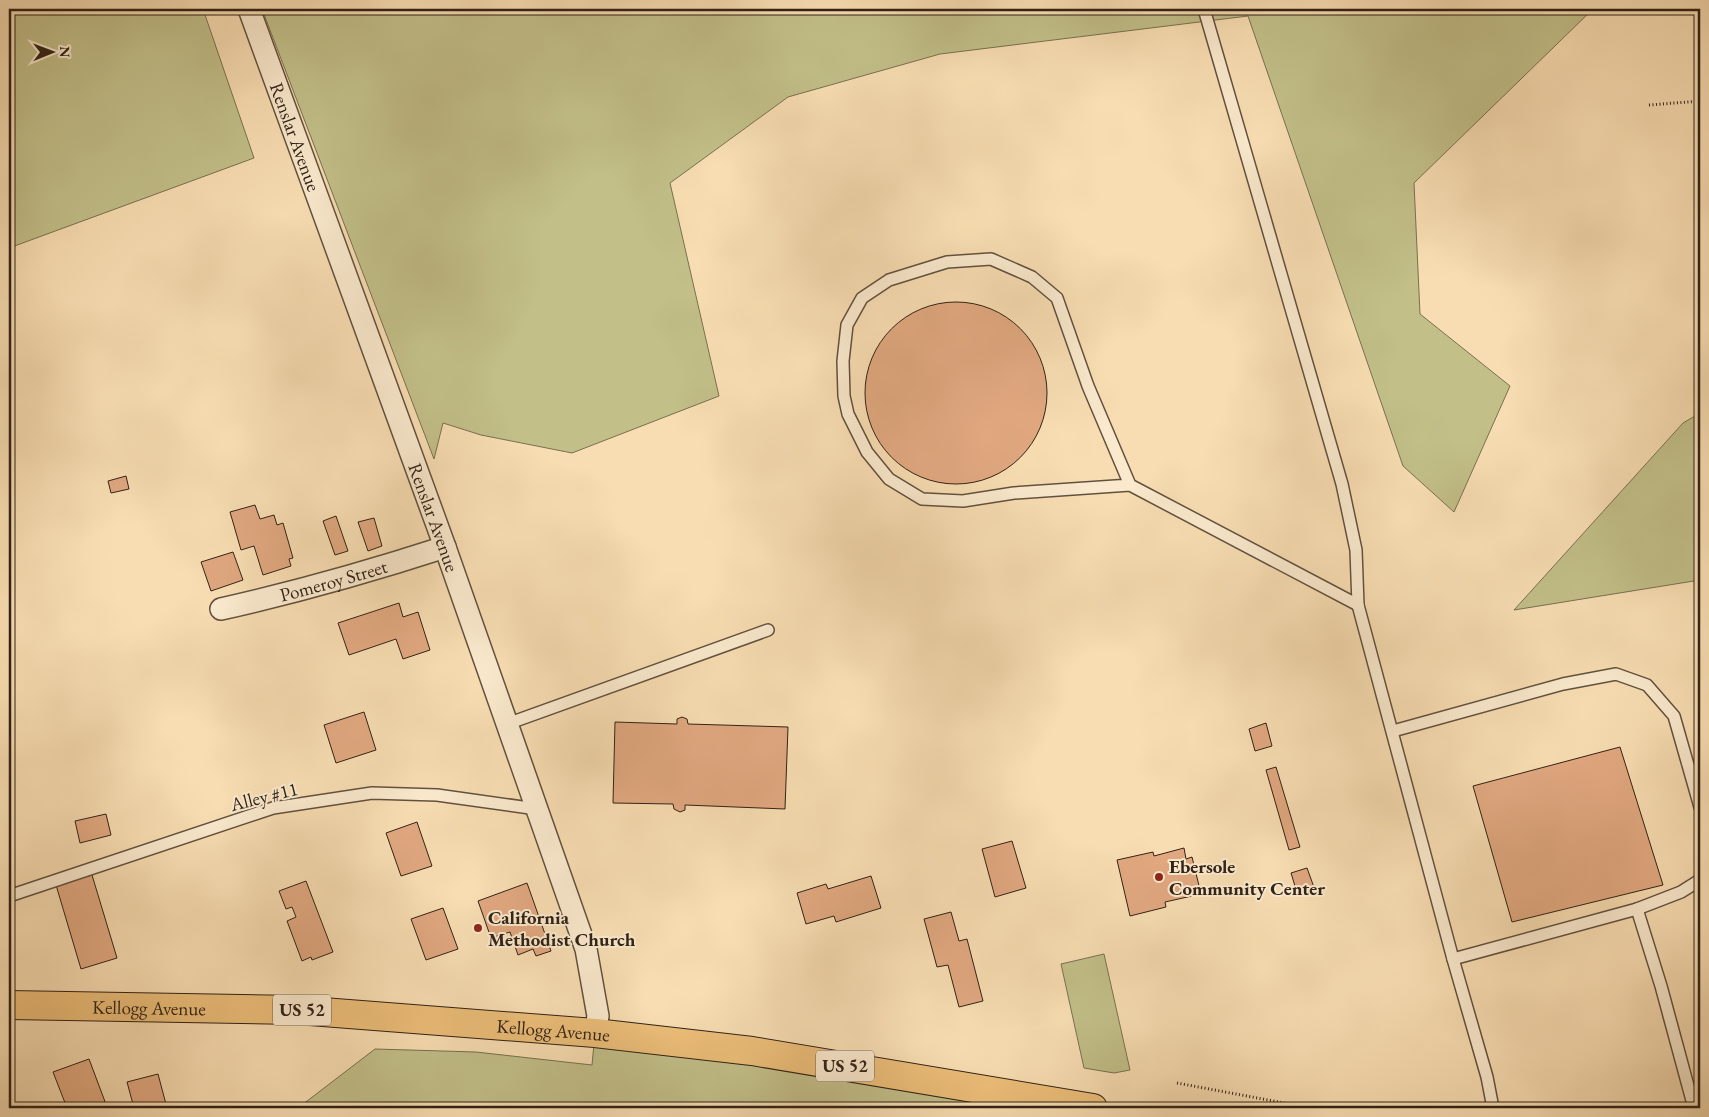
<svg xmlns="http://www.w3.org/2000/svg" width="1709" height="1117" font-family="'EB Garamond',serif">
	<rect width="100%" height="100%" fill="#f8ddb2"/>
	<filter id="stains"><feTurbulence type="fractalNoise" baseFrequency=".004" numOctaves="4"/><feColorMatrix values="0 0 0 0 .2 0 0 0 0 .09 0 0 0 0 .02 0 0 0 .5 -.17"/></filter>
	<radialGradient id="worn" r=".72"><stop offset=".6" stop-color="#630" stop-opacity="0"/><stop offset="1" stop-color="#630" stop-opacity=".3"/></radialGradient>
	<g fill="#c2bf89" stroke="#797050">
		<polygon points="9,9 203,9 254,158 9,248"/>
		<polygon points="262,9 1593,9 1414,183 1420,314 1510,386 1454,512 1403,466 1248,16 940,54 788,97 670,183 719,396 572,453 481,435 443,423 434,459"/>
		<polygon points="1700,413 1700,580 1514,610 1683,423"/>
		<polygon points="1104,954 1130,1070 1114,1073 1084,1068 1061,964"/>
		<polygon points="595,1033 1093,1108 298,1108 375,1049 476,1052 592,1065"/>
	</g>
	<g fill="#e1a880" stroke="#302217">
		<circle cx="956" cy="393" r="91"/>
		<polygon points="126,476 129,489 111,493 108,481"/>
		<polygon points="255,505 260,519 274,515 277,525 283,523 293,558 289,559 291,566 263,575 254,546 241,550 230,512"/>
		<polygon points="336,516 348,551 335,555 323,521"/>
		<polygon points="374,518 382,546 368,551 358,522"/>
		<polygon points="233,552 243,580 211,591 201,562"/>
		<polygon points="399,603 403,617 418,612 430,650 403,659 396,639 349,655 338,623"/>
		<polygon points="364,712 376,750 336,763 324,725"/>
		<polygon points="682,717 687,719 688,724 788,727 785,809 685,805 685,810 680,812 674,809 673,804 613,803 615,722 677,724 677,719"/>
		<polygon points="1266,723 1272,746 1255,751 1249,729"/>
		<polygon points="1620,747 1663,885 1512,922 1473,786"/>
		<polygon points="1276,767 1300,847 1289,850 1266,770"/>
		<polygon points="106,814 111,835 80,843 75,821"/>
		<polygon points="417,822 432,866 401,876 386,833"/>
		<polygon points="1012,841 1026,888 995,897 982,849"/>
		<polygon points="1184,848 1186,859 1192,857 1201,894 1165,902 1166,907 1130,916 1117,860 1153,852 1154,856"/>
		<polygon points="1307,868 1315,890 1298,896 1291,873"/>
		<polygon points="92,875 117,958 81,969 56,885"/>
		<polygon points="871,876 881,908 836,922 834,916 806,924 797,893 826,884 828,889"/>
		<polygon points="306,881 333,952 312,960 311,957 302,961 287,921 296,917 292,907 286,909 279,891"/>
		<polygon points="527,883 551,951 536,956 533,949 518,955 510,932 491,938 478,901"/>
		<polygon points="443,908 458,949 426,960 411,919"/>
		<polygon points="951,912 959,941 967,939 983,1001 959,1007 948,965 937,967 924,919"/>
		<polygon points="89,1059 107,1107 67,1108 53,1072"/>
		<polygon points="158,1074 167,1108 134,1108 127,1082"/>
	</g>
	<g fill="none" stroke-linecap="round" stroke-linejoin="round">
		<defs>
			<g id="service">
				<polyline points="1204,9 1342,484 1356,550 1358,605 1453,959 1487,1077 1493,1108"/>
				<polyline points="1130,485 1014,493 963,501 922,499 889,479 867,452 848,414 844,396 843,361 847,325 862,298 889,280 947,262 991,259 1032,277 1057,298 1088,386 1130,485 1358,605"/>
				<polyline points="507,724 768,630"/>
				<polyline points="1393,731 1563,684 1616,674 1647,685 1674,716 1700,807"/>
				<polyline points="9,896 273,808 372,793 437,795 537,809"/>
				<polyline points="1637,909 1681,892 1700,880"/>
				<polyline points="1453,959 1637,909 1661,986 1694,1108"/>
			</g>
			<g id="minor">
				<path id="s1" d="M 249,9 L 445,547 L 586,949 L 598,1016 L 595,1033"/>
				<path id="s2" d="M 221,609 C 297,592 371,571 445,547"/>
			</g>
			<g id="primary">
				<path id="s3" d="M 9,1005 L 297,1010 L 595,1033 L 752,1051 L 1093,1108"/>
			</g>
		</defs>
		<use href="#service" stroke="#62513e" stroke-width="14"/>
		<use href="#minor" stroke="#62513e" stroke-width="24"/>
		<use href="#primary" stroke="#302217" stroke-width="30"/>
		<g stroke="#302217" stroke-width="3" stroke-dasharray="1 2.5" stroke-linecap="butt">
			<polyline points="1649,105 1700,101"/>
			<polyline points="1177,1083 1311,1108"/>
		</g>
		<use href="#service" stroke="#fae9cd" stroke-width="11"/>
		<use href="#minor" stroke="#fae9cd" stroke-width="21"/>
		<use href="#primary" stroke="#ecbe79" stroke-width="28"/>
	</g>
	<g fill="#8f2418" stroke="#fae9cd" stroke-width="2">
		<circle cx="1159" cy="877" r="5"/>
		<circle cx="478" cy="928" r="5"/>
	</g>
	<g text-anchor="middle" stroke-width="4" stroke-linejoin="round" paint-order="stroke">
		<g fill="#fae9cd" stroke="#6d5e4e" stroke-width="1">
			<rect x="273" y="994.5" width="58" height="31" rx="4"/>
			<rect x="816" y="1050.5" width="58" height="31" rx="4"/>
		</g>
		<g font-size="18" font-weight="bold" fill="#302217">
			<text x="302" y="1016">US 52</text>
			<text x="845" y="1072">US 52</text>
		</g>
		<g font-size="19" fill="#302217" stroke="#fae9cd">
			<text dy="7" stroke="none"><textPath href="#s1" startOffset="136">Renslar Avenue</textPath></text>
			<text dy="7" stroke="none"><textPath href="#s1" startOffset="541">Renslar Avenue</textPath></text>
			<text dy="7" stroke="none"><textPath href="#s2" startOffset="116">Pomeroy Street</textPath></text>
			<text transform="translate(264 796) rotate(-14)" y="7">Alley #11</text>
			<text dy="7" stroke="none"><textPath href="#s3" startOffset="140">Kellogg Avenue</textPath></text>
			<text dy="7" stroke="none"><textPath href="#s3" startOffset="545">Kellogg Avenue</textPath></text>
		</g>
		<g font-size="19" font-weight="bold" fill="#302217" stroke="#fae9cd" text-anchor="start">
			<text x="1169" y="873">Ebersole<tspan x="1169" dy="22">Community Center</tspan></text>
			<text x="488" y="924">California<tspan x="488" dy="22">Methodist Church</tspan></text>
		</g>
	</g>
	<rect width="1709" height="1117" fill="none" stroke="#f8ddb2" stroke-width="30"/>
	<rect x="10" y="10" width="1689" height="1097" fill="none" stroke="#302217" stroke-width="2.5"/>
	<rect x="15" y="15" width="1679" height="1087" fill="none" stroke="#302217"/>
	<g transform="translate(52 52) rotate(89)" stroke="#fae9cd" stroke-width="4" paint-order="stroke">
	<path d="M0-4L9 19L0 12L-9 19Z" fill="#302217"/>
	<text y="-8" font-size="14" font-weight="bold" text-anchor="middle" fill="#302217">N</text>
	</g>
	<rect width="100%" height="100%" filter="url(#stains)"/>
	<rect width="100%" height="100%" fill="url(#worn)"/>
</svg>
